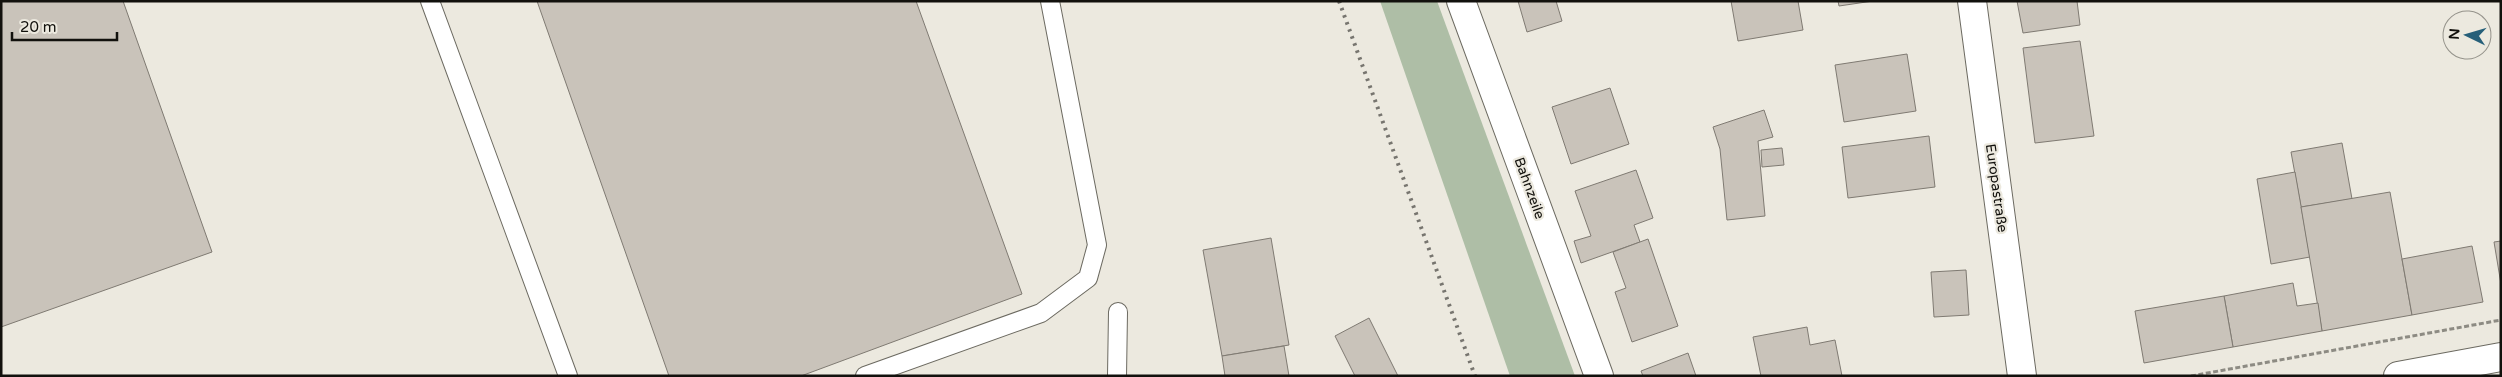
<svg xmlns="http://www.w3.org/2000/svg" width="2502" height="377" font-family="'Varela Round',sans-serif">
	<rect width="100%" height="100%" fill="#ece9df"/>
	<polygon fill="#aebea6" points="1380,1 1437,1 1575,376 1510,376"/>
	<g fill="#c9c3ba" stroke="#7f7a72">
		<polygon points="1,1 123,1 212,252 1,327"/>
		<polygon points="537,1 916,1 1022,294 801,376 669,376"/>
		<polygon points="1518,1 1556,1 1562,21 1527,32"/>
		<polygon points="1731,1 1798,1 1803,30 1738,41"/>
		<polygon points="1838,1 1873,1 1839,6"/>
		<polygon points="2017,1 2077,1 2080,25 2023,33"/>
		<polygon points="2080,41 2094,136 2035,143 2023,48"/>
		<polygon points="1907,54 1916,111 1844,122 1835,65"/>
		<polygon points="1610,88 1629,144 1571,164 1552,107"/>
		<polygon points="1764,110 1773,137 1758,141 1765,216 1727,220 1720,149 1713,127"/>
		<polygon points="1929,136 1935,187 1848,198 1842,147"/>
		<polygon points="2342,143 2352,199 2301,207 2291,152"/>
		<polygon points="1782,148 1784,165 1762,167 1761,150"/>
		<polygon points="1636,170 1653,218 1634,225 1640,242 1581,263 1574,241 1591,236 1575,191"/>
		<polygon points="2295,172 2310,257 2271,264 2257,179"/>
		<polygon points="2390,192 2412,315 2322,331 2301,207"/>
		<polygon points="1271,238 1289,345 1222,356 1203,250"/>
		<polygon points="1648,239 1678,326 1632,342 1615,292 1626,288 1613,252"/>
		<polygon points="2501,241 2501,284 2494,242"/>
		<polygon points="2472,246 2483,302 2412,315 2402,259"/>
		<polygon points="1966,270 1969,315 1934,317 1931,272"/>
		<polygon points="2293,283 2297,306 2318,303 2322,331 2233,347 2224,296"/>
		<polygon points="2224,296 2233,347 2144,363 2135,311"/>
		<polygon points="1369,318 1398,376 1355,376 1335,336"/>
		<polygon points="1807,327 1810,345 1835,340 1842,376 1761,376 1753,337"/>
		<polygon points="1284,346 1289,376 1225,376 1222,356"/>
		<polygon points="1688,353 1696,376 1643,376 1641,371"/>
	</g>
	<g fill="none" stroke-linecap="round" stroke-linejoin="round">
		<defs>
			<g id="service">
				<polyline points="430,1 568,376"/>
				<polyline points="865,376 1041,313 1088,278 1097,245 1050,1"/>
				<polyline points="1117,376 1118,312"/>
			</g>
			<g id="minor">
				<polyline points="1461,1 1599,376"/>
				<polyline points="1972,1 2022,376"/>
				<polyline points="2398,376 2501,357"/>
			</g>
		</defs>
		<use href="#service" stroke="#6c6a61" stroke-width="20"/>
		<use href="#minor" stroke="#6c6a61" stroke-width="30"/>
		<polyline stroke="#8d8b83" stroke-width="3" stroke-dasharray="5 2.5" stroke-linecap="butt" points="2191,376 2501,320"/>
		<use href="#service" stroke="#fff" stroke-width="18"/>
		<use href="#minor" stroke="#fff" stroke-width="28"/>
		<polyline stroke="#77756f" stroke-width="4" stroke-dasharray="2.5 5" stroke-linecap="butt" points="1339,1 1475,376"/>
	</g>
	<g text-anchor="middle" stroke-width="4.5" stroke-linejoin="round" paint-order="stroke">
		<g font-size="14" fill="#12110d" stroke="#ece9df">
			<text transform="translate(1530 188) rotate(70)" y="5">Bahnzeile</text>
			<text transform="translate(1997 188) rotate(82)" y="5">Europastraße</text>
		</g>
	</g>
	<rect width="2502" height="377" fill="none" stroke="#12110d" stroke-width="5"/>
	<g transform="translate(2467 35) rotate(275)"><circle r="24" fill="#ece9df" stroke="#95938b"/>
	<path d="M0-4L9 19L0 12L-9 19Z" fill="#265f79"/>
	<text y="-8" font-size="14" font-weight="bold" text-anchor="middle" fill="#12110d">N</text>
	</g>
	<path d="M12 32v8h105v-8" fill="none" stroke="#12110d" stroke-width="2.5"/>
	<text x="20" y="32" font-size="15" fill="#12110d" stroke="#ece9df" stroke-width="4" paint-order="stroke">20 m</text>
</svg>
